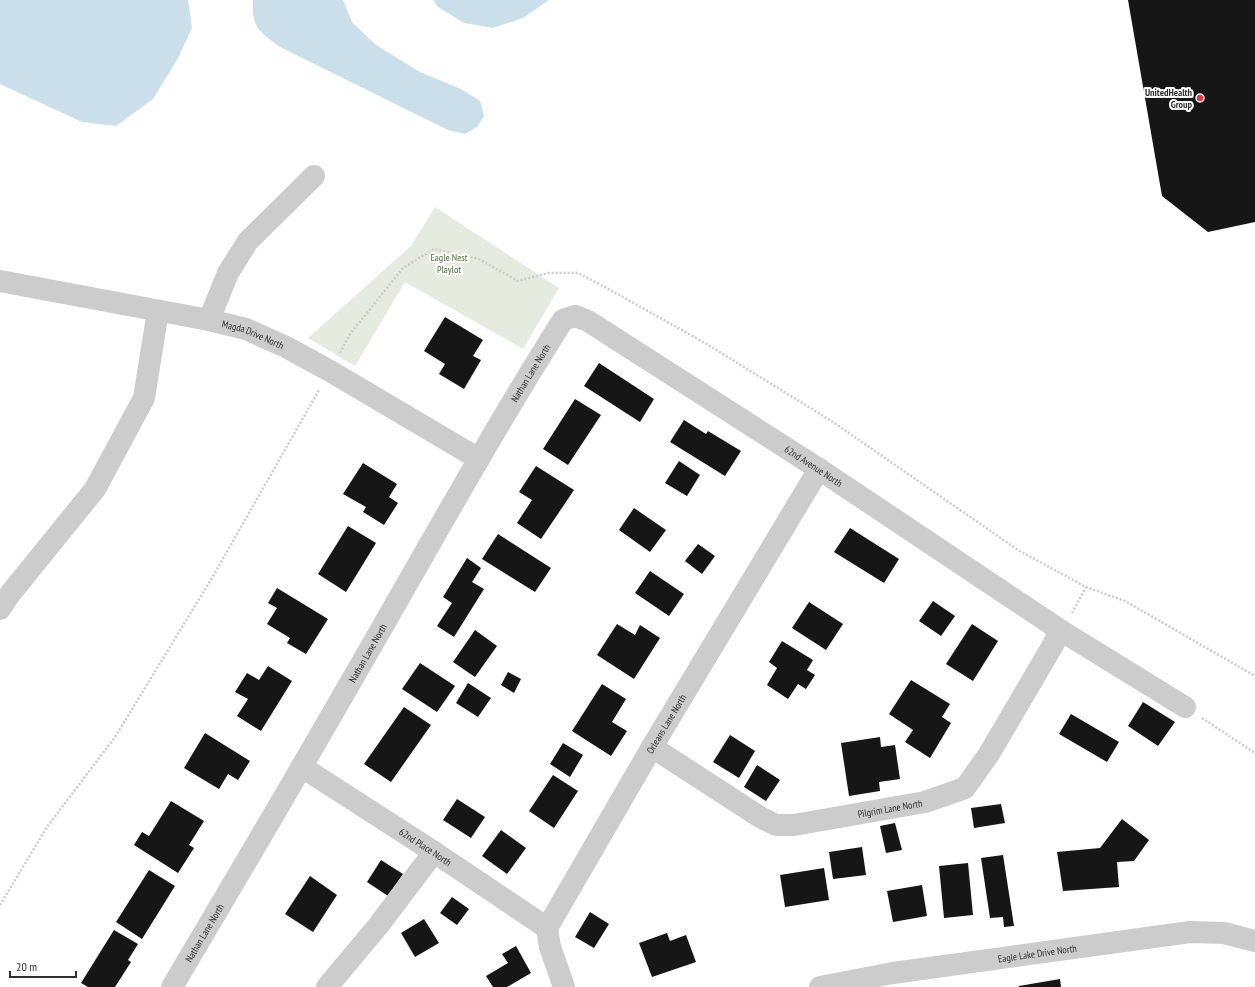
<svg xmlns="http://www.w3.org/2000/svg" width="1255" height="987" font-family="'PT Sans Narrow',sans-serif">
	<rect width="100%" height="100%" fill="#fff"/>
	<polygon fill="#e5ebde" points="435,207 559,288 523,349 405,282 355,366 308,338 411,246"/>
	<g fill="#cbdfea">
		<polygon points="0,0 188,0 192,28 177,60 153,99 116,126 82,122 0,84"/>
		<path d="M 253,0 L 343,0 L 352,22 L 376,45 L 420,72 L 461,89 L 480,101 L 484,116 L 477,127 L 465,134 L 448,130 L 280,47 C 259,32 251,27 253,0 Z"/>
		<polygon points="433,0 549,0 523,18 493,28 464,23 438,7"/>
	</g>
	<g fill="#161616">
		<polygon points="1128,0 1255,0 1255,222 1208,232 1162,196"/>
		<polygon points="445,317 483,340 473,356 481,360 464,389 439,374 445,364 424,351"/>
		<polygon points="599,363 654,399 640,422 584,386"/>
		<polygon points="575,399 601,415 568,465 543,449"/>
		<polygon points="684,420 706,434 708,431 741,451 725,476 670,442"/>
		<polygon points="679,461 700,475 687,496 665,483"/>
		<polygon points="363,463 397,484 389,497 398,503 384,525 363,512 366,507 343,494"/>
		<polygon points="536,466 574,490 541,539 517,523 532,500 519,492"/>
		<polygon points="634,508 666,530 650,552 619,530"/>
		<polygon points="348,526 376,543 346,592 318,574"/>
		<polygon points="850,528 899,559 884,583 834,552"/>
		<polygon points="498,534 551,568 535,592 482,559"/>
		<polygon points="698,544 715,556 702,574 685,561"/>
		<polygon points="467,558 481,568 472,582 484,589 454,637 437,626 452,603 443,597"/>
		<polygon points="650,571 684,594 669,616 635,593"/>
		<polygon points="277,588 328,619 306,654 287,643 290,638 267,624 277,608 268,603"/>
		<polygon points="933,601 955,616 941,636 919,621"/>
		<polygon points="809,602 843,624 826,650 792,628"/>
		<polygon points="617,624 635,635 640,625 660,638 634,679 597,655"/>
		<polygon points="972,624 998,641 973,681 946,664"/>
		<polygon points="475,630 497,646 475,677 453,662"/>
		<polygon points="782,641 813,660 807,670 815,675 806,689 798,684 788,699 767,685 777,668 769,662"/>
		<polygon points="420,663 455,686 437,712 402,689"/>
		<polygon points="268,666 292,681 261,731 237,716 248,699 235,692 247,673 259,680"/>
		<polygon points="508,672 521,679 514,693 501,685"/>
		<polygon points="911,680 950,704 942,717 951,723 930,758 905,742 913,730 889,714"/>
		<polygon points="468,683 491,698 478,717 456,703"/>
		<polygon points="602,684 626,699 612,722 627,731 611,756 572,731"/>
		<polygon points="1143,702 1175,722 1158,746 1128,726"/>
		<polygon points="404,707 431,725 391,782 364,764"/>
		<polygon points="1071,714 1119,742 1107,762 1059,734"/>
		<polygon points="205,733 250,761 238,780 228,774 219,789 184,768"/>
		<polygon points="730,735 755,751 739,778 713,762"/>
		<polygon points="880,737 881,747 895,745 900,779 879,782 880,791 849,796 841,743"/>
		<polygon points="563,743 583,755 570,777 550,764"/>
		<polygon points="757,765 780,780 766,801 744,787"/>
		<polygon points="553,775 578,791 554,828 529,811"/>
		<polygon points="457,799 485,817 471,838 443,820"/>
		<polygon points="171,801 204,821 189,845 194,848 178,873 134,845 142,832 149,836"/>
		<polygon points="1001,804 1005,823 974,828 971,808"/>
		<polygon points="1122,819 1149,840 1134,861 1117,862 1119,887 1063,891 1057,852 1100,848"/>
		<polygon points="895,823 902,850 886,853 880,826"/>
		<polygon points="501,830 526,848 507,874 482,856"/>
		<polygon points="862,847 866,875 833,879 829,852"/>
		<polygon points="1003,855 1014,926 1004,927 1003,917 990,918 981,858"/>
		<polygon points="381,860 403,874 388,896 367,882"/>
		<polygon points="968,863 973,915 944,918 939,866"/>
		<polygon points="824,868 829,900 785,907 780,875"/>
		<polygon points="149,870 175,886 142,939 116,922"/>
		<polygon points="310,876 337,895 313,932 285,914"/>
		<polygon points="922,885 927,916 893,922 887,891"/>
		<polygon points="452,897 469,909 457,925 440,913"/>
		<polygon points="590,912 609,924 594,948 575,937"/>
		<polygon points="424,919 439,943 415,957 401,933"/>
		<polygon points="114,930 138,944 128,960 131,962 115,987 88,987 81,983"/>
		<polygon points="667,933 670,941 686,935 696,962 652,977 639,943"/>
		<polygon points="516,946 531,973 507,987 493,987 486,976 508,963 502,954"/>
		<polygon points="1060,979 1061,987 1019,987 1019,986"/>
	</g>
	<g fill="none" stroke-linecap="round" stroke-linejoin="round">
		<g stroke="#ccc" stroke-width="2.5" stroke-dasharray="2 2" stroke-linecap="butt">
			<polyline points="340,353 350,334 403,268 434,249 479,259 518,281 548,273 578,273 603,286 705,343 833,422 1018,550 1086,587 1125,601 1255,676"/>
			<polyline points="1072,613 1086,587"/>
			<polyline points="1202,718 1255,753"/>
			<polyline points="0,905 47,827 115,737 212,578 319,390"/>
		</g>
		<g stroke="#ccc" stroke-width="22">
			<path id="s1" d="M 0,281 L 209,320 L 246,329 L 286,347 L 330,371 L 479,459"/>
			<polyline points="209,320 228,273 248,241 314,176"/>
			<polyline points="0,609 10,594 95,489 144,398 158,311"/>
			<path id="s2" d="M 652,747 L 760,817 L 776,825 L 794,825 L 925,802 L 965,788 L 989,754 L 1053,645 L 1060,630"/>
			<path id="s3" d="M 302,767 L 434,852 L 547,928"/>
			<path id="s4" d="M 172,987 C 241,871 309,755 376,638 C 437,532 497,424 563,320 L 575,316 L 588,321 L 819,469 L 1060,630 L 1185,707"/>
			<polyline points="327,987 378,926 434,852"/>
			<path id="s5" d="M 564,987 L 550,947 L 547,928 L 652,747 L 819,469"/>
			<path id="s6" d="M 820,987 L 893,973 L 1190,932 L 1224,933 L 1255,941"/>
		</g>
	</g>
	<circle fill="#db3b4c" stroke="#fff" stroke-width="1.5" cx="1200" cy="98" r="4"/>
	<g text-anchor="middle" stroke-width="4" stroke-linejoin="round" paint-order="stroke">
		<g font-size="10" font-weight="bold" fill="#2f2f2f" stroke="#fff" text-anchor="end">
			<text x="1192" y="96">UnitedHealth<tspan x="1192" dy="12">Group</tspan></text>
		</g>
		<g font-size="10" fill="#53683f" stroke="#fff">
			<text x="449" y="261">Eagle Nest<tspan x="449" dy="12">Playlot</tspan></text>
		</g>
		<g font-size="10" fill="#2f2f2f" stroke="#fff">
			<text dy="4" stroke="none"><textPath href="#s1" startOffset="259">Magda Drive North</textPath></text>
			<text dy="4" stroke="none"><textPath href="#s4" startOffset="711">Nathan Lane North</textPath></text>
			<text dy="4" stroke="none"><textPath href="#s4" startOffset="1068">62nd Avenue North</textPath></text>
			<text dy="4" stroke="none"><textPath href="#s4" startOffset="387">Nathan Lane North</textPath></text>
			<text dy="4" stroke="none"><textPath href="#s5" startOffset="298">Orleans Lane North</textPath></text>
			<text dy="4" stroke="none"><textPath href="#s2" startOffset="262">Pilgrim Lane North</textPath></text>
			<text dy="4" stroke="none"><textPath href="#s3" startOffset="147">62nd Place North</textPath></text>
			<text dy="4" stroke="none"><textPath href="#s4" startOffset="63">Nathan Lane North</textPath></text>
			<text dy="4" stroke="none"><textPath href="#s6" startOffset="220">Eagle Lake Drive North</textPath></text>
		</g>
	</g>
	<path d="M10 971v6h66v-6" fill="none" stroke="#2f2f2f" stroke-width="2"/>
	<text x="16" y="971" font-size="12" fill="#2f2f2f" stroke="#ffffff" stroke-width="3" paint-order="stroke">20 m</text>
</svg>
